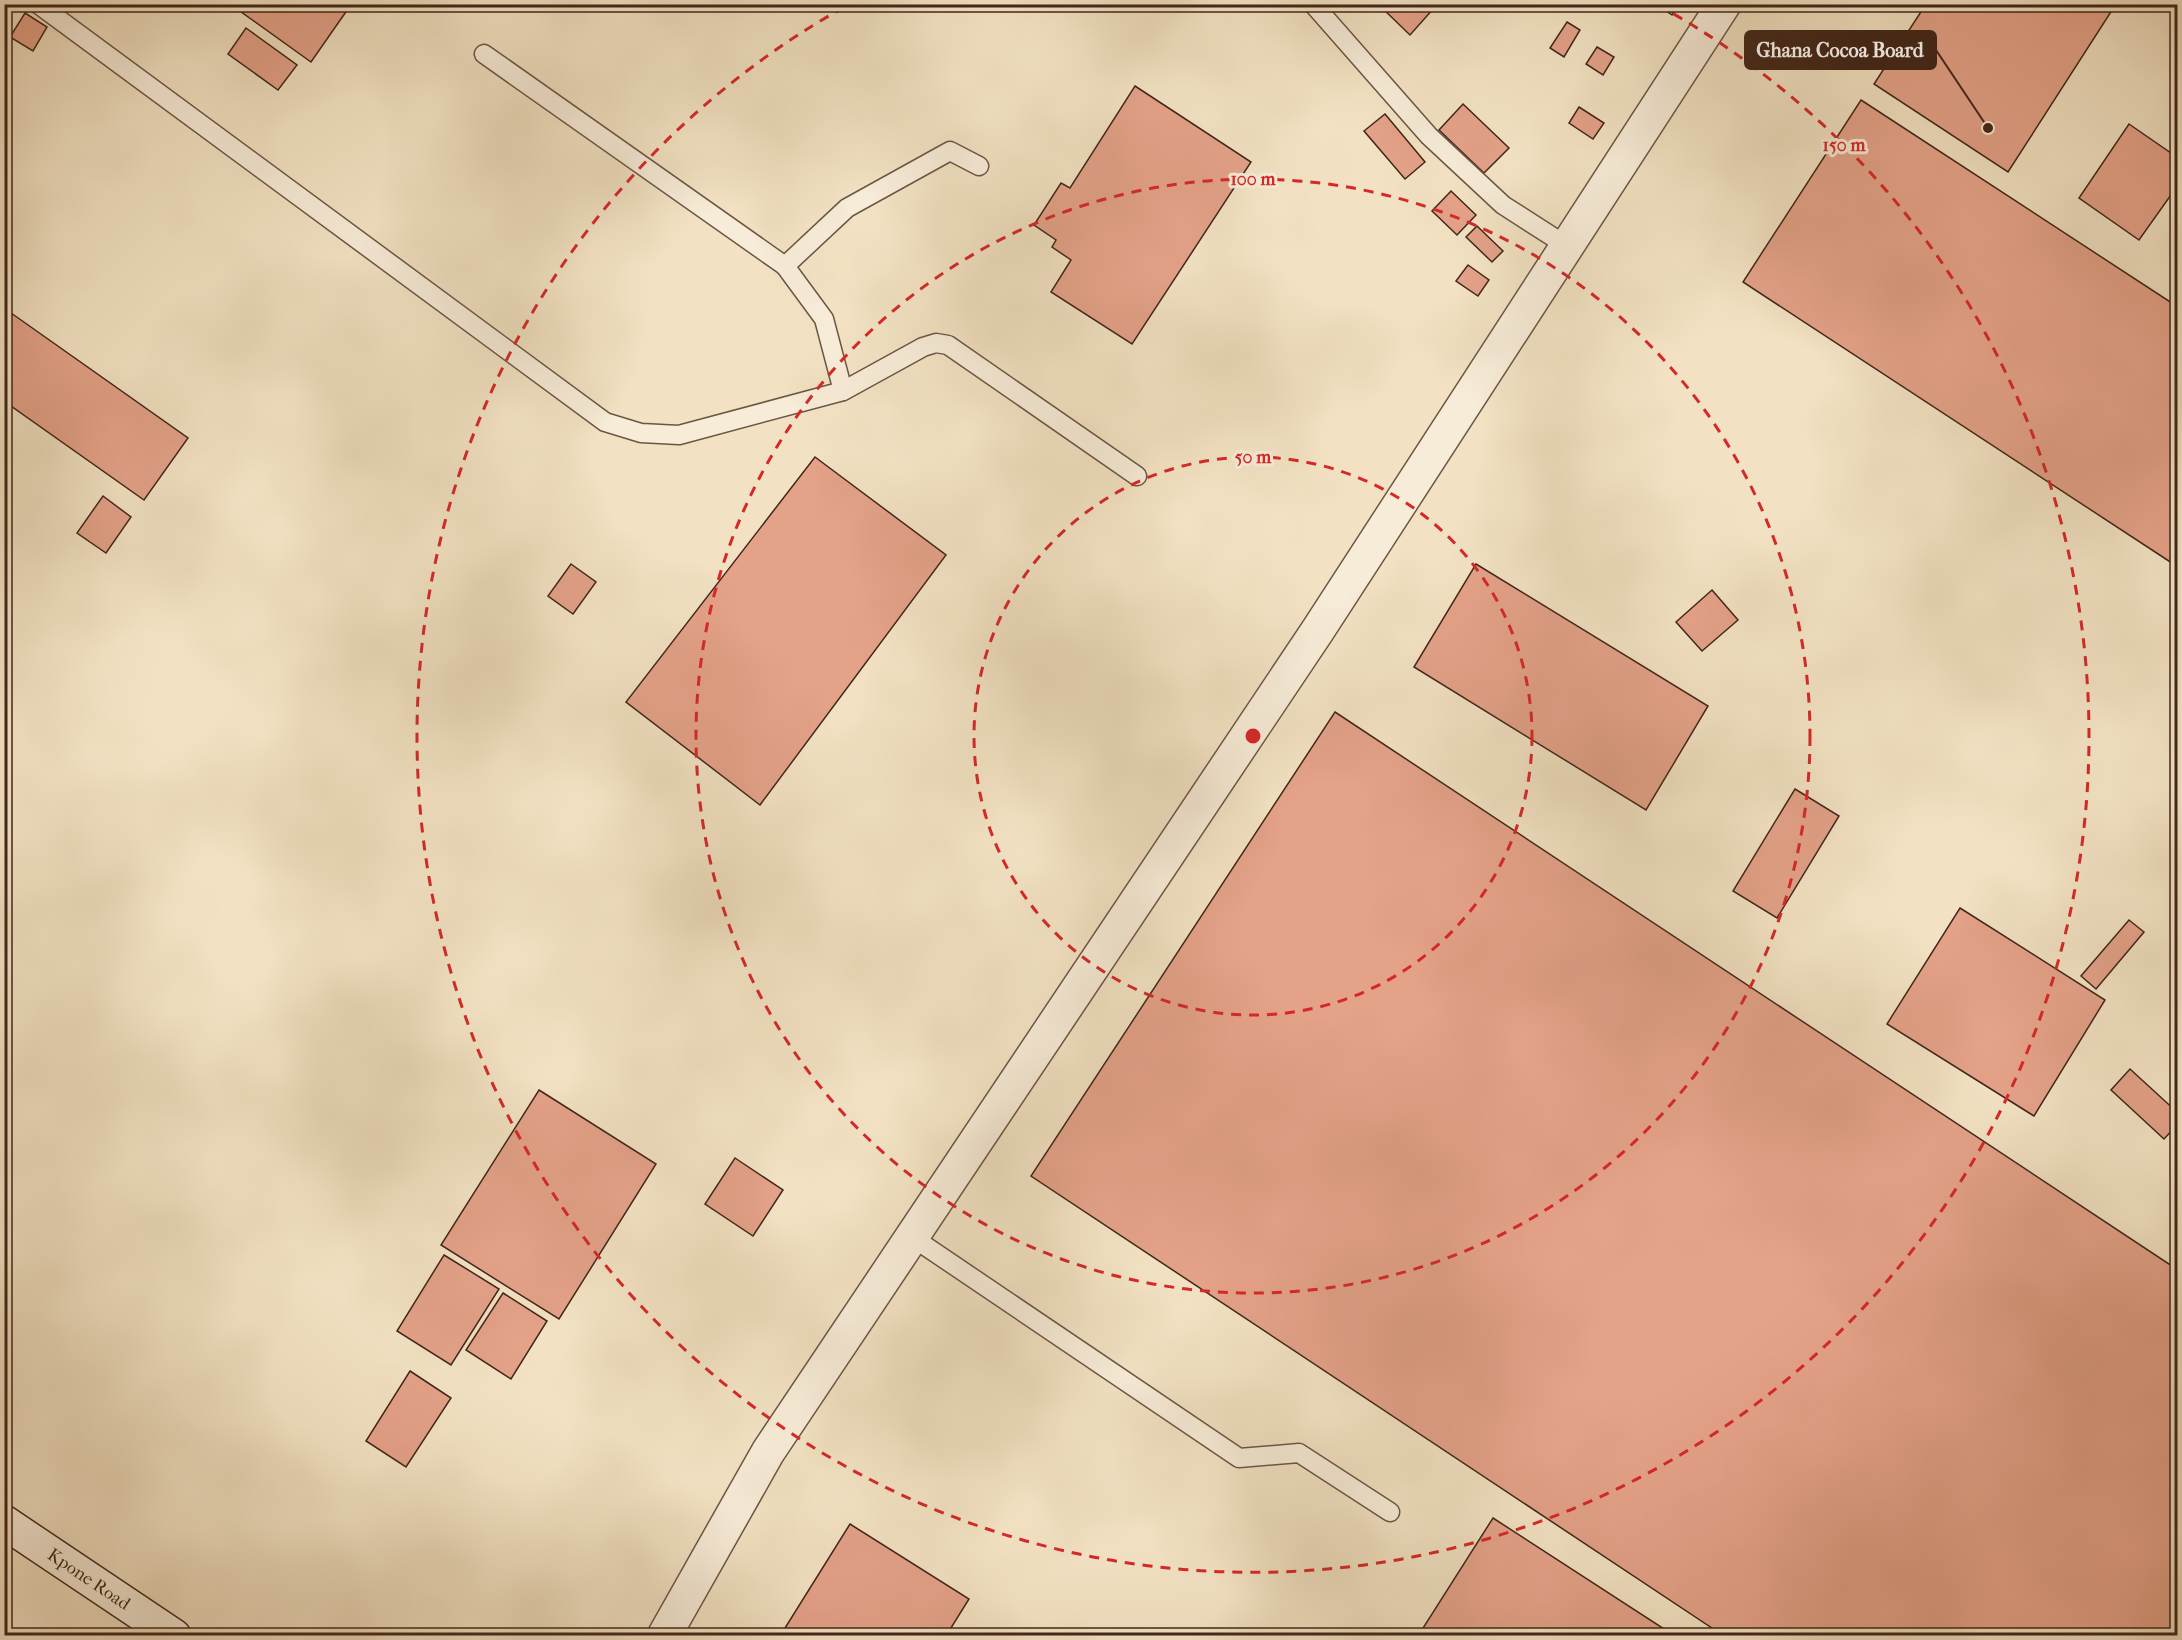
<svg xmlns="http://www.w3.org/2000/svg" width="2182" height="1640" font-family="'IM FELL French Canon',serif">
	<rect width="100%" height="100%" fill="#f2e2c3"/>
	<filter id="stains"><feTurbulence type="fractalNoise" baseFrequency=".00333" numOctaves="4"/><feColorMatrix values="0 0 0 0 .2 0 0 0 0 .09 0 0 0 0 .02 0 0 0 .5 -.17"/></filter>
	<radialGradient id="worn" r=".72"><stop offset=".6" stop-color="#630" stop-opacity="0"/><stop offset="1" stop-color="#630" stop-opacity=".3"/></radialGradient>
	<g fill="#e4a289" stroke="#412619" stroke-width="1.5">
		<polygon points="230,4 348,4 350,6 311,62"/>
		<polygon points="1378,4 1430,4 1434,8 1410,35"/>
		<polygon points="1656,4 1678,4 1672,15"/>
		<polygon points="1926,4 2116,4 2008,172 1874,84"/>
		<polygon points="25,13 47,27 33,51 10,37"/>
		<polygon points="1567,22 1580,30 1564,57 1550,48"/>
		<polygon points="246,28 297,65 278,90 228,54"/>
		<polygon points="1597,47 1614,57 1603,75 1586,64"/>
		<polygon points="1135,86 1251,162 1132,344 1051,292 1071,260 1052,247 1056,240 1034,225 1061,183 1070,188"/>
		<polygon points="1861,100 2178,307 2178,567 1743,282"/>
		<polygon points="1463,104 1509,148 1484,173 1439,130"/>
		<polygon points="1579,107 1604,123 1593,139 1569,123"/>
		<polygon points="1385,114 1425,162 1405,179 1364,131"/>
		<polygon points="2129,124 2178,158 2178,185 2139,240 2079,198"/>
		<polygon points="1451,191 1476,215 1457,235 1432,211"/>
		<polygon points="1477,226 1503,251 1492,262 1466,237"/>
		<polygon points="1468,265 1489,280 1478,296 1456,281"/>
		<polygon points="4,308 188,438 144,500 4,401"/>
		<polygon points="815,457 946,555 760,805 626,702"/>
		<polygon points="103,496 131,517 106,553 77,533"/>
		<polygon points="571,564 596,582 573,614 548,596"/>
		<polygon points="1476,564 1708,706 1646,810 1414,667"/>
		<polygon points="1712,590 1738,620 1702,651 1676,622"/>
		<polygon points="1335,712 2178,1270 2178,1636 1724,1636 1031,1176"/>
		<polygon points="1795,789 1839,816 1777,918 1733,891"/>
		<polygon points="1960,908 2105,1000 2034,1116 1887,1024"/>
		<polygon points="2129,920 2144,932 2096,989 2081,976"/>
		<polygon points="2130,1069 2178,1113 2178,1124 2164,1139 2111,1090"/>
		<polygon points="539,1090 656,1164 559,1319 441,1245"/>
		<polygon points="735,1158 783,1190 753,1236 705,1204"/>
		<polygon points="444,1255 499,1289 451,1365 397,1331"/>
		<polygon points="503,1293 547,1321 511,1379 466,1350"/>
		<polygon points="410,1371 451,1398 406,1467 366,1441"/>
		<polygon points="1493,1518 1675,1636 1418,1636"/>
		<polygon points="850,1524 969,1599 946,1636 780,1636"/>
	</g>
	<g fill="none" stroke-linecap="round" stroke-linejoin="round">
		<defs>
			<g id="service">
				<polyline points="38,4 605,422 641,433 679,435 843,391 923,347 936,343 948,345 1137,476"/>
				<polyline points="1313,4 1429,136 1503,205 1567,246"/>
				<polyline points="484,54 785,266 824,319 843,391"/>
				<polyline points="785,266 847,208 950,151 979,166"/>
				<polyline points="912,1237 1239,1458 1299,1453 1390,1512"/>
			</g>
			<polyline id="tertiary" points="664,1636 768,1452 1318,630 1724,4"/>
			<polyline id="secondary" points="4,1522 174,1636"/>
		</defs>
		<use href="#service" stroke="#6d5544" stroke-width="21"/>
		<use href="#tertiary" stroke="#6d5544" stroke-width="36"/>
		<use href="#secondary" stroke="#412619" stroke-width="36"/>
		<use href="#service" stroke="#f7ecd8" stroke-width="18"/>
		<use href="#tertiary" stroke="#f7ecd8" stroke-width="33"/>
		<use href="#secondary" stroke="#f7ecd8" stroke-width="33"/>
	</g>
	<g fill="none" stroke="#d62828" stroke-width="3" stroke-dasharray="10 8">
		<circle cx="1253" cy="736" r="279"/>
		<circle cx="1253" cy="736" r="557"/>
		<path d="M1658 5A836 836 0 1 1 848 5"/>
	</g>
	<g text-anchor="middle" stroke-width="6" stroke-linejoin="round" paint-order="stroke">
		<g font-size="18" fill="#412619" stroke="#f7ecd8">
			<text transform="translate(89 1579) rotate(34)" y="6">Kpone Road</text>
		</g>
	</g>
	<circle cx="1253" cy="736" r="9" fill="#d62828" stroke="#f7ecd8" stroke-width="3"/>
	<g font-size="18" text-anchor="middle" font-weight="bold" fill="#d62828" stroke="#f7ecd8" stroke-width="6" stroke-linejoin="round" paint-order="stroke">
		<text x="1844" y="151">150 m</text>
		<text x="1253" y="185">100 m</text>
		<text x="1253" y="463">50 m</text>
	</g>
	<path fill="none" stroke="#412619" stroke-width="2" d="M1988 128L1936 50"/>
	<circle fill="#412619" stroke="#f7ecd8" stroke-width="2" cx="1988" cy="128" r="6"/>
	<rect fill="#412619" stroke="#412619" stroke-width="2" x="1745" y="31" width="191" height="38" rx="6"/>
	<g font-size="20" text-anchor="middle" font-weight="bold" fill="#fff">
		<text x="1840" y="57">Ghana Cocoa Board</text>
	</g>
	<rect width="2182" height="1640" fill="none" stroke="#f2e2c3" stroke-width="24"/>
	<rect x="6" y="6" width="2170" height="1628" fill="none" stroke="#412619" stroke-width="3"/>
	<rect x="12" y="12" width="2158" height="1616" fill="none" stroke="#412619" stroke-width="1.5"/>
	<rect width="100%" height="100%" filter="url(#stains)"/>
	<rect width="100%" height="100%" fill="url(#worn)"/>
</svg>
